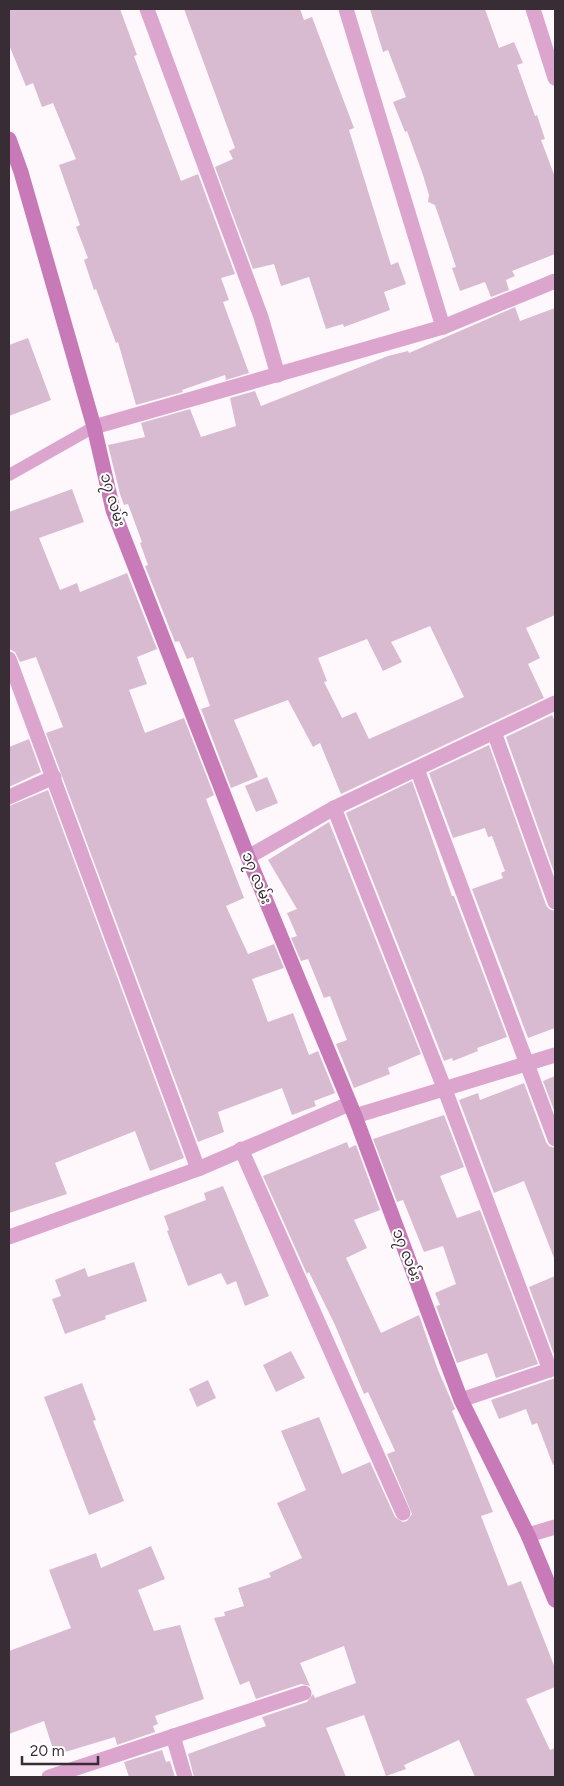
<svg xmlns="http://www.w3.org/2000/svg" width="564" height="1786" font-family="Figtree,'Noto Sans Myanmar',sans-serif">
	<rect width="100%" height="100%" fill="#fef8fc"/>
	<g fill="#d8bbd0" fill-rule="evenodd">
		<polygon points="9,9 120,9 137,55 134,56 181,181 198,174 235,274 221,278 229,300 223,302 249,373 226,380 225,375 182,390 183,392 136,405 118,342 116,343 96,289 94,290 84,260 88,258 76,227 80,225 59,165 76,159 53,103 42,107 33,83 26,86 9,45"/>
		<polygon points="184,9 300,9 304,20 312,17 354,128 349,130 391,265 398,262 406,284 384,292 390,310 344,327 343,324 326,329 309,277 281,286 274,264 253,269 215,167 233,159 229,151 235,148"/>
		<polygon points="370,9 485,9 499,48 514,42 523,63 517,65 535,116 537,115 545,139 541,140 555,177 555,254 512,271 515,276 506,280 509,290 491,297 485,282 460,291 452,268 456,267 435,205 428,202 429,195 423,175 407,131 405,132 393,102 406,97 388,50 383,52"/>
		<path d="M 515,307 L 520,321 L 555,308 L 555,615 L 526,628 L 540,658 L 528,664 L 544,698 L 341,794 L 320,743 L 313,747 L 288,700 L 234,720 L 258,777 L 231,788 L 201,709 L 210,706 L 193,657 L 187,659 L 179,641 L 175,642 L 145,566 L 148,565 L 140,543 L 142,542 L 128,504 L 124,505 L 120,494 L 108,445 L 145,437 L 141,423 L 190,409 L 201,437 L 236,426 L 230,398 L 255,391 L 261,406 L 388,356 L 408,351 L 409,353 ZM 430,626 L 464,697 L 369,739 L 356,712 L 342,718 L 324,682 L 327,681 L 318,658 L 367,639 L 383,671 L 402,662 L 391,642 Z"/>
		<polygon points="28,338 51,400 9,416 9,345"/>
		<polygon points="72,489 84,522 39,538 60,590 77,583 80,592 127,573 157,649 137,657 147,684 129,690 145,733 184,718 214,795 206,799 244,898 226,906 248,954 274,944 284,968 252,979 268,1022 293,1013 309,1055 318,1051 335,1093 314,1101 316,1106 292,1115 282,1088 218,1112 224,1132 198,1142 46,733 63,727 36,657 20,662 15,652 9,649 9,512"/>
		<polygon points="552,715 555,721 555,875 506,737"/>
		<polygon points="29,739 41,772 9,787 9,747"/>
		<polygon points="489,745 546,905 549,909 555,911 555,1028 528,1038 472,889 503,878 501,873 505,871 492,836 488,837 485,828 453,838 429,773"/>
		<polygon points="267,777 278,803 256,812 245,786"/>
		<polygon points="412,781 452,896 454,896 507,1037 477,1048 478,1051 453,1061 452,1058 444,1061 346,813"/>
		<polygon points="48,790 184,1158 150,1171 135,1131 55,1163 67,1194 9,1213 9,806"/>
		<polygon points="329,822 421,1054 388,1068 390,1074 354,1088 336,1044 347,1040 330,996 324,998 308,959 301,961 291,938 297,936 287,913 297,909 268,860"/>
		<polygon points="555,1076 555,1113 543,1081"/>
		<polygon points="524,1083 546,1142 549,1146 555,1148 554,1258 524,1181 494,1193 459,1100 478,1093 480,1100"/>
		<polygon points="444,1115 464,1167 440,1176 457,1218 480,1210 538,1364 496,1378 487,1353 457,1363 436,1306 440,1305 435,1293 456,1284 443,1246 424,1252 403,1200 397,1202 373,1139"/>
		<polygon points="347,1142 349,1148 356,1145 380,1210 354,1220 367,1248 346,1258 381,1333 419,1315 438,1370 455,1409 452,1411 493,1512 481,1516 508,1586 521,1581 555,1668 555,1687 526,1699 550,1750 555,1748 555,1777 475,1777 459,1740 404,1765 406,1769 386,1776 364,1715 326,1728 346,1777 194,1777 188,1754 266,1726 262,1717 307,1702 313,1694 315,1698 356,1683 344,1646 300,1663 310,1686 301,1684 256,1699 249,1681 240,1685 214,1618 225,1616 224,1612 244,1606 238,1588 271,1577 269,1573 302,1558 277,1503 306,1490 281,1431 319,1417 342,1474 370,1462 395,1517 403,1522 407,1521 412,1514 387,1454 395,1451 368,1392 364,1394 335,1325 309,1272 307,1274 263,1176"/>
		<polygon points="223,1186 269,1296 245,1306 236,1281 227,1285 221,1273 188,1286 167,1231 169,1230 164,1216 206,1200 204,1193"/>
		<polygon points="134,1262 147,1301 105,1316 106,1319 65,1334 52,1299 61,1296 55,1280 85,1268 88,1277"/>
		<polygon points="555,1276 555,1357 529,1287"/>
		<polygon points="291,1351 305,1378 276,1392 263,1365"/>
		<polygon points="555,1378 555,1464 553,1465 537,1423 532,1425 526,1409 499,1419 491,1400"/>
		<polygon points="208,1380 216,1398 197,1407 189,1389"/>
		<polygon points="82,1383 96,1420 93,1421 124,1501 89,1515 44,1397"/>
		<polygon points="151,1546 165,1579 138,1590 154,1631 180,1625 204,1699 155,1716 158,1724 153,1726 155,1732 117,1745 115,1737 55,1755 44,1721 9,1734 9,1651 71,1628 49,1570 96,1553 101,1568"/>
		<polygon points="162,1750 166,1762 170,1761 175,1777 129,1777 124,1762"/>
	</g>
	<g fill="none" stroke-linecap="round" stroke-linejoin="round">
		<polyline stroke="#dba5ce" stroke-width="12" points="9,475 94,427"/>
		<g stroke="#dba5ce" stroke-width="15">
			<polyline points="147,9 261,317 278,375"/>
			<polyline points="346,9 443,327"/>
			<polyline points="533,9 555,78"/>
			<polyline points="94,427 443,327 555,281"/>
			<polyline points="9,659 198,1169"/>
			<polyline points="494,732 555,902"/>
			<polyline points="417,769 555,1139"/>
			<polyline points="9,797 54,777"/>
			<polyline points="334,808 445,1090 550,1370"/>
			<polyline points="248,857 334,808 555,703"/>
			<polyline points="355,1116 555,1055"/>
			<polyline points="241,1149 403,1513"/>
			<polyline points="9,1237 198,1169 349,1104"/>
			<polyline points="461,1400 555,1368"/>
			<polyline points="528,1535 555,1527"/>
			<polyline points="173,1736 185,1777"/>
			<polyline points="49,1777 304,1693"/>
		</g>
		<polyline stroke="#c87ab8" stroke-width="15" points="9,139 21,172 94,427 113,510 248,857 355,1116 461,1400 528,1535 555,1600"/>
	</g>
	<g text-anchor="middle" stroke-width="4" stroke-linejoin="round" paint-order="stroke">
		<g font-size="15" fill="#382c35" stroke="#fff">
			<text transform="translate(113 500) rotate(74)" y="5">၁၇ လမ်း</text>
			<text transform="translate(257 878) rotate(68)" y="5">၁၇ လမ်း</text>
			<text transform="translate(407 1255) rotate(69)" y="5">၁၇ လမ်း</text>
		</g>
	</g>
	<rect width="564" height="1786" fill="none" stroke="#382c35" stroke-width="20"/>
	<path d="M22 1756v8h76v-8" fill="none" stroke="#382c35" stroke-width="2.5"/>
	<text x="30" y="1756" font-size="15" fill="#382c35" stroke="#ffffff" stroke-width="4" paint-order="stroke">20 m</text>
</svg>
